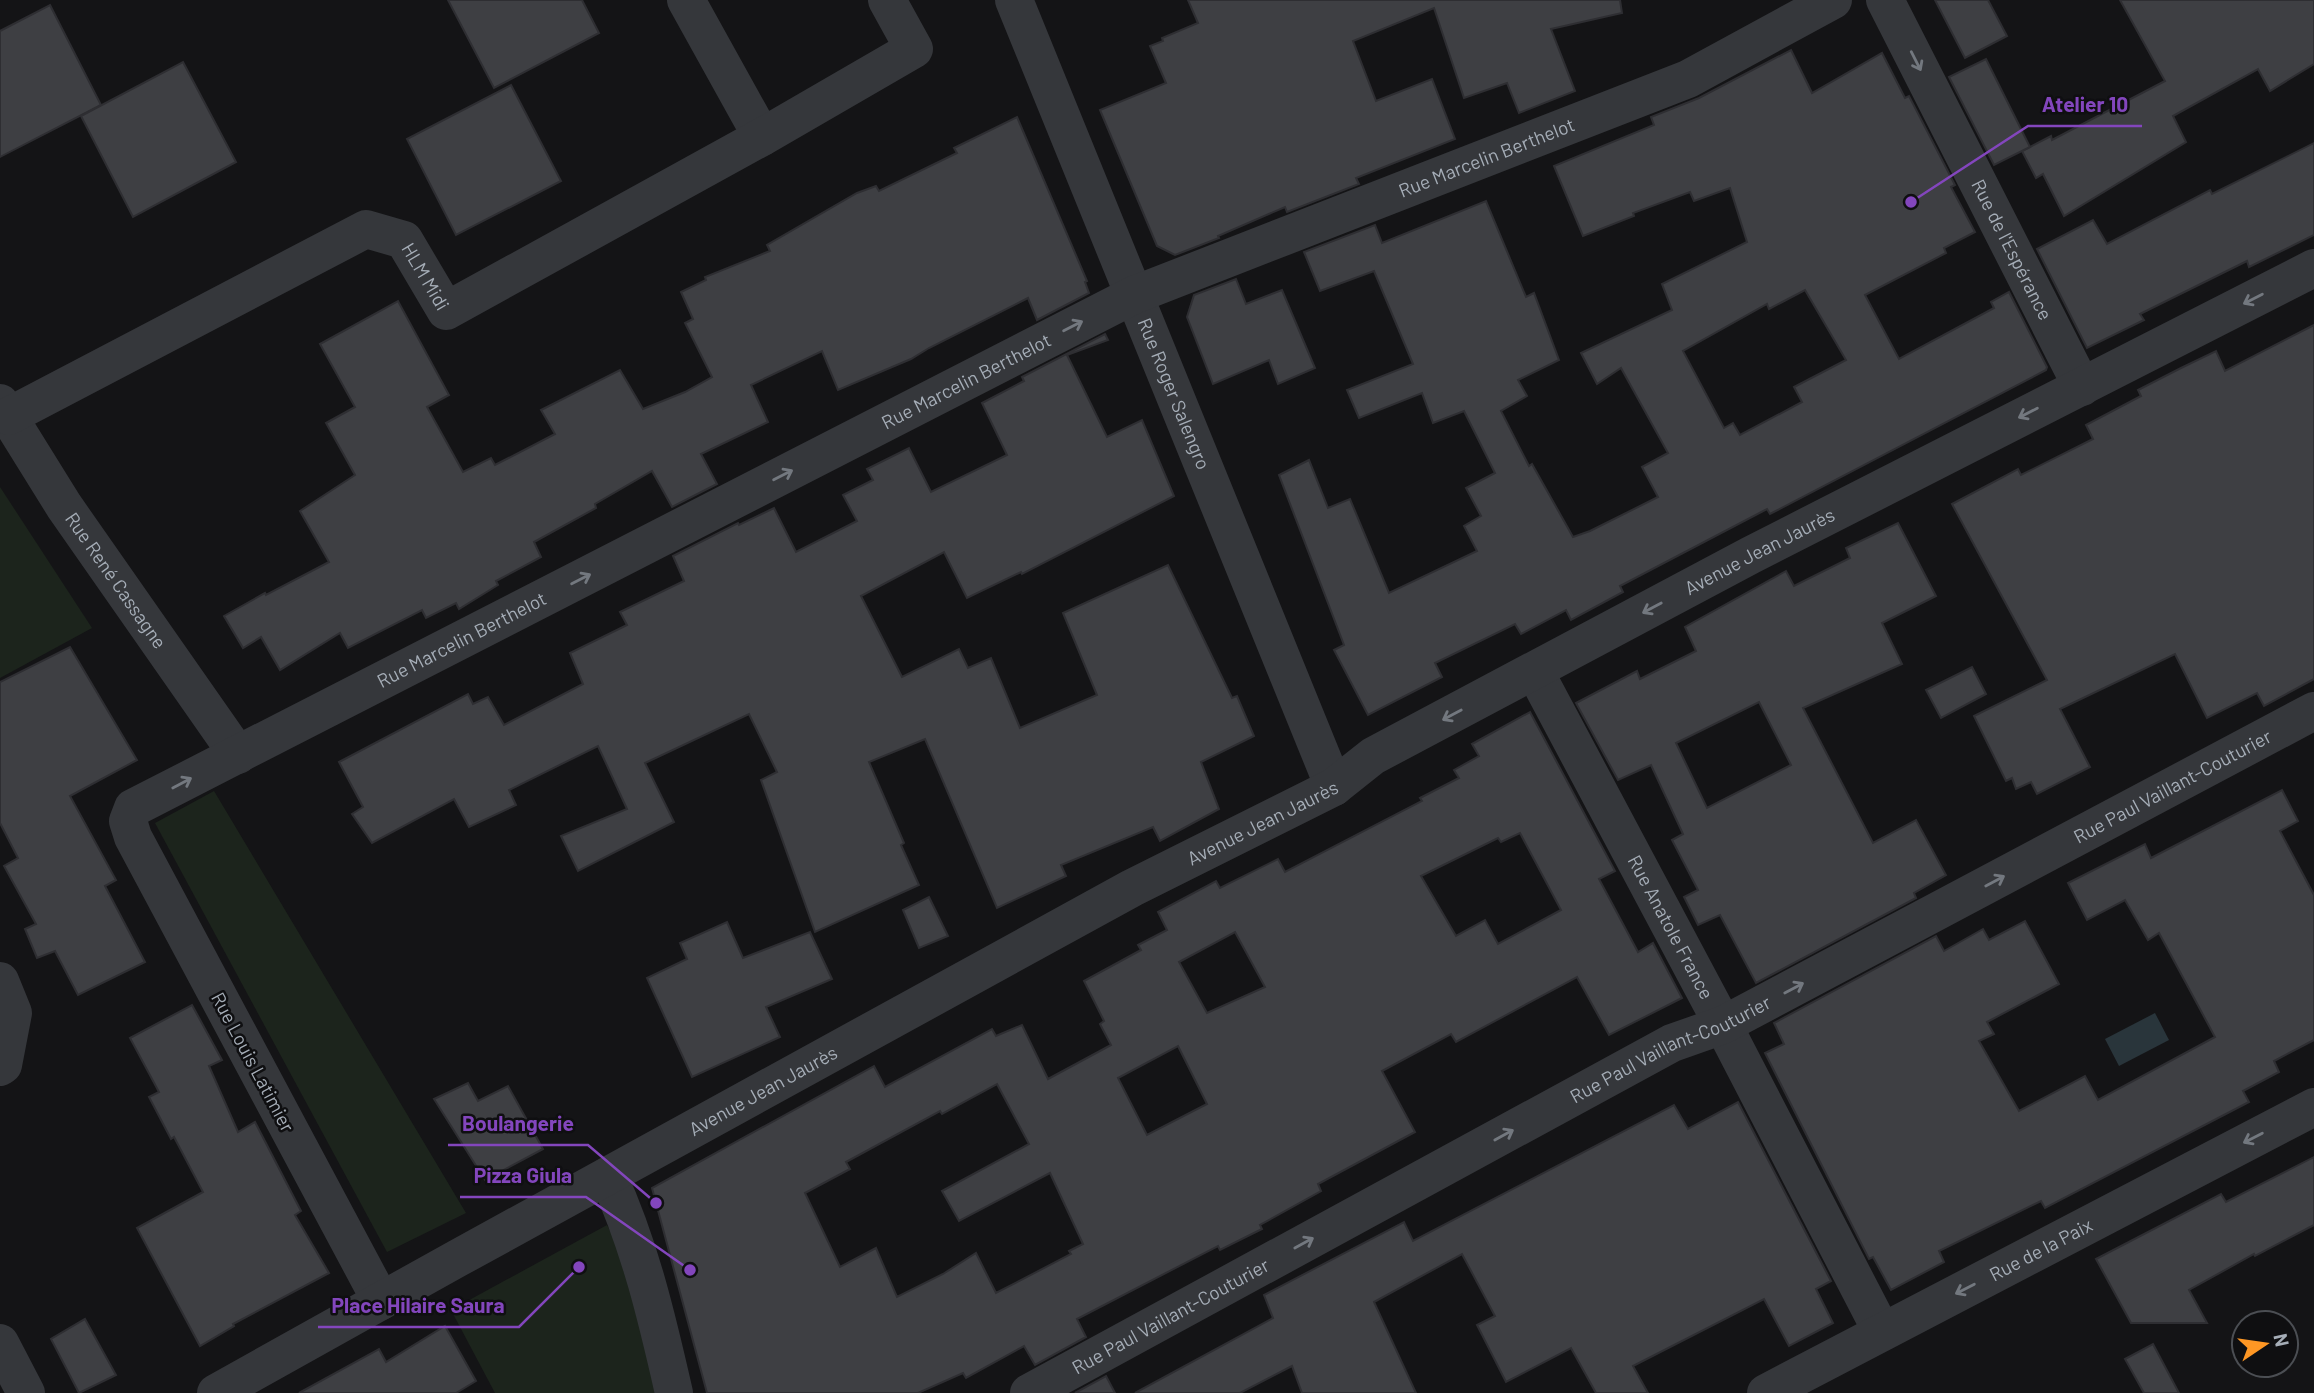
<svg xmlns="http://www.w3.org/2000/svg" width="2314" height="1393" font-family="Barlow,sans-serif">
	<rect width="100%" height="100%" fill="#141416"/>
	<g fill="#1c241c">
		<polygon points="0,487 92,628 0,678"/>
		<polygon points="214,791 466,1213 387,1252 155,823"/>
		<polygon points="607,1225 652,1309 671,1393 495,1393 451,1310"/>
	</g>
	<polygon fill="#29353b" points="2155,1013 2169,1040 2119,1066 2105,1039"/>
	<g fill="#3e3f43" stroke="#2e2e32" stroke-width="2" fill-rule="evenodd">
		<polygon points="448,0 582,0 599,33 494,88"/>
		<polygon points="1188,0 1620,0 1622,13 1551,29 1575,91 1519,113 1507,83 1464,98 1434,8 1353,41 1376,101 1432,79 1455,139 1356,178 1359,184 1287,212 1285,207 1218,236 1219,238 1175,255 1157,246 1100,110 1166,83 1150,46 1163,41 1162,38 1198,23"/>
		<polygon points="1935,0 1988,0 2007,36 1965,58"/>
		<polygon points="2120,0 2314,0 2314,64 2270,91 2258,69 2173,116 2186,142 2064,216 2043,174 2036,178 2022,151 2051,136 2052,140 2165,81"/>
		<polygon points="50,5 101,105 0,157 0,31"/>
		<path d="M 1791,50 L 1812,93 L 1882,53 L 1905,98 L 1909,96 L 1955,185 L 1951,187 L 1975,232 L 1944,248 L 1946,253 L 1865,295 L 1899,359 L 1994,308 L 1991,302 L 2009,292 L 2047,367 L 2046,370 L 1770,514 L 1767,509 L 1620,586 L 1623,592 L 1571,620 L 1566,610 L 1521,634 L 1515,624 L 1435,663 L 1442,677 L 1368,715 L 1334,650 L 1344,645 L 1279,475 L 1309,460 L 1328,508 L 1350,499 L 1389,593 L 1477,551 L 1464,526 L 1481,516 L 1466,488 L 1495,473 L 1464,411 L 1433,423 L 1422,393 L 1359,418 L 1347,390 L 1413,364 L 1374,271 L 1320,291 L 1304,252 L 1375,225 L 1382,243 L 1486,201 L 1526,297 L 1534,293 L 1559,360 L 1518,380 L 1527,396 L 1501,411 L 1529,466 L 1532,464 L 1573,537 L 1590,531 L 1658,497 L 1642,467 L 1668,453 L 1621,368 L 1597,384 L 1581,353 L 1672,310 L 1662,284 L 1747,242 L 1730,188 L 1694,201 L 1690,192 L 1633,213 L 1634,216 L 1583,236 L 1554,166 L 1654,125 L 1651,117 L 1699,98 ZM 1805,290 L 1846,360 L 1794,387 L 1802,402 L 1740,435 L 1733,423 L 1724,428 L 1683,351 L 1767,304 L 1769,309 Z"/>
		<polygon points="1986,59 2030,147 1994,165 1949,77"/>
		<polygon points="183,62 236,162 133,217 81,116"/>
		<polygon points="511,85 561,181 456,235 407,139"/>
		<polygon points="1017,117 1087,281 1085,282 1089,293 1037,320 1028,298 929,348 911,359 838,390 822,351 751,385 768,422 701,454 717,484 672,507 652,471 595,504 596,508 534,542 541,557 496,581 498,585 459,609 456,603 426,618 422,610 348,648 340,633 280,670 261,637 243,648 224,616 265,593 266,595 329,562 300,511 355,475 326,423 355,407 320,344 398,301 449,395 427,407 463,472 491,458 495,465 555,434 541,410 620,370 643,409 685,392 712,377 685,323 693,319 681,292 706,280 705,277 770,251 767,245 857,193 876,186 879,191 957,153 954,148"/>
		<polygon points="2314,143 2314,235 2249,267 2247,261 2140,314 2144,320 2087,348 2037,249 2093,220 2107,244 2210,190 2212,194"/>
		<polygon points="1236,279 1246,304 1282,290 1315,368 1278,384 1269,360 1213,384 1187,317 1194,295"/>
		<polygon points="2314,325 2314,679 2264,706 2257,693 2207,718 2175,654 2060,709 2090,767 2037,794 2031,782 2016,789 2012,778 2006,781 1974,716 2047,680 1952,504 2018,469 2021,475 2093,439 2086,425 2141,396 2138,390 2181,368 2216,351 2225,371"/>
		<polygon points="1105,334 1108,340 1067,355 1107,437 1142,420 1174,496 1022,574 1021,572 967,598 944,552 861,596 902,677 959,649 968,668 991,658 1020,728 1097,695 1063,613 1168,565 1232,698 1237,696 1254,736 1201,762 1219,809 1160,841 1153,827 1061,865 1066,876 997,908 925,739 869,762 904,843 901,845 919,885 815,932 761,780 777,772 749,714 645,763 674,822 578,871 561,836 627,809 598,746 509,790 516,805 469,827 454,799 372,843 352,814 363,807 339,762 468,694 473,704 488,697 504,725 583,684 570,653 627,625 620,612 684,581 673,556 738,523 739,525 774,508 796,552 857,521 843,495 873,480 867,469 909,448 931,492 1007,455 982,403 1024,381 1022,377"/>
		<path d="M 1898,523 L 1936,596 L 1882,623 L 1902,664 L 1803,708 L 1873,843 L 1916,820 L 1946,875 L 1914,893 L 1916,898 L 1756,983 L 1720,915 L 1698,925 L 1684,897 L 1698,890 L 1672,840 L 1683,834 L 1651,765 L 1618,780 L 1576,703 L 1637,671 L 1640,679 L 1696,651 L 1685,627 L 1786,571 L 1794,586 L 1850,558 L 1846,548 ZM 1759,702 L 1791,765 L 1707,808 L 1676,743 Z"/>
		<polygon points="70,647 137,760 70,796 116,880 105,886 145,962 78,995 55,951 37,958 25,929 36,924 4,866 18,858 0,823 0,682"/>
		<polygon points="1972,667 1986,694 1941,718 1926,690"/>
		<path d="M 1530,712 L 1615,871 L 1599,879 L 1638,952 L 1653,943 L 1682,998 L 1609,1035 L 1577,977 L 1456,1042 L 1451,1034 L 1382,1071 L 1415,1132 L 1318,1184 L 1321,1191 L 1260,1225 L 1262,1229 L 1220,1250 L 1218,1246 L 1077,1319 L 1086,1337 L 1035,1365 L 1024,1346 L 966,1378 L 963,1373 L 918,1393 L 707,1393 L 652,1188 L 874,1066 L 885,1087 L 992,1029 L 996,1036 L 1022,1025 L 1048,1079 L 1111,1045 L 1100,1024 L 1104,1021 L 1084,981 L 1141,950 L 1138,945 L 1167,930 L 1158,912 L 1216,881 L 1220,888 L 1278,859 L 1285,872 L 1422,801 L 1420,798 L 1459,778 L 1454,770 L 1479,756 L 1472,744 ZM 1520,833 L 1561,910 L 1498,944 L 1485,920 L 1456,936 L 1421,876 L 1498,838 L 1501,842 ZM 1235,932 L 1265,987 L 1207,1013 L 1179,962 ZM 1178,1046 L 1207,1104 L 1147,1135 L 1118,1078 ZM 997,1084 L 1029,1144 L 942,1191 L 959,1221 L 1050,1173 L 1083,1244 L 1069,1251 L 1071,1254 L 996,1293 L 976,1253 L 943,1274 L 897,1297 L 876,1248 L 840,1267 L 805,1193 L 850,1169 L 846,1162 L 940,1111 L 942,1114 Z"/>
		<polygon points="2282,790 2298,821 2280,831 2314,895 2314,1040 2274,1061 2279,1072 2243,1091 2249,1102 2045,1208 2041,1201 1939,1251 1944,1262 1891,1290 1873,1257 1869,1259 1765,1053 1784,1044 1774,1023 1936,936 1944,951 1983,929 1989,940 2025,921 2059,984 1987,1022 1994,1034 1979,1041 2019,1111 2085,1076 2098,1100 2215,1037 2159,933 2148,940 2125,900 2087,920 2068,883 2145,844 2151,858"/>
		<polygon points="929,897 948,936 919,948 903,910"/>
		<polygon points="727,922 743,958 810,932 832,979 766,1007 780,1037 692,1077 647,978 687,959 680,943"/>
		<polygon points="192,1005 222,1060 209,1066 238,1132 255,1122 301,1211 295,1215 329,1273 233,1324 234,1326 200,1346 137,1228 203,1192 174,1137 171,1139 149,1097 159,1092 130,1038"/>
		<polygon points="468,1083 478,1101 508,1086 543,1149 485,1180 434,1099"/>
		<polygon points="1738,1102 1831,1281 1816,1289 1833,1323 1789,1346 1764,1299 1633,1366 1648,1393 1596,1393 1571,1348 1506,1382 1477,1325 1495,1316 1462,1254 1374,1302 1416,1393 1302,1393 1292,1366 1240,1393 1135,1393 1273,1318 1264,1295 1404,1222 1413,1241 1674,1105 1688,1129"/>
		<polygon points="2314,1157 2314,1225 2255,1256 2254,1254 2189,1290 2207,1323 2131,1323 2096,1259 2221,1194 2226,1202"/>
		<polygon points="85,1319 116,1375 79,1393 51,1339"/>
		<polygon points="445,1326 476,1381 456,1393 299,1393 379,1349 386,1362"/>
		<polygon points="2153,1344 2179,1393 2144,1393 2125,1359"/>
		<polygon points="1106,1376 1115,1393 1075,1393"/>
	</g>
	<g fill="none" stroke-linecap="round" stroke-linejoin="round">
		<g stroke="#35373b" stroke-width="38">
			<polyline points="686,0 762,137"/>
			<path id="s1" d="M 1014,0 L 1334,787"/>
			<path id="s2" d="M 1885,0 L 2082,387"/>
			<path id="s3" d="M 0,403 L 64,506 L 238,755"/>
			<path id="s4" d="M 9,416 L 366,229 L 404,240 L 446,311 L 762,137 L 914,49 L 887,0"/>
			<path id="s5" d="M 1535,672 L 1723,1025 L 1882,1332"/>
			<polyline points="0,981 13,1013 3,1065 0,1067"/>
			<path d="M 608,1176 C 640,1246 657,1318 674,1393"/>
			<path id="s6" d="M 381,1301 L 133,837 L 128,821 L 133,808 L 1134,295 L 1688,79 L 1833,0"/>
			<polyline points="0,1343 26,1393"/>
			<path id="s7" d="M 216,1393 L 458,1258 L 1132,888 L 1334,787 L 1373,756 L 1751,555 L 2314,268"/>
			<path id="s8" d="M 1029,1393 L 1672,1043 L 1723,1025 L 2314,711"/>
			<path id="s9" d="M 1766,1393 L 2314,1107"/>
		</g>
	</g>
	<defs><path id="oneway-shaft" d="M-6 0H5M1.5-3L5.5 0L1.5 3" fill="none" stroke-width="1.6" stroke-linecap="round" stroke-linejoin="round" transform="scale(1.75)"/></defs>
	<g stroke="#73787f">
		<use href="#oneway-shaft" transform="translate(1916 61) rotate(63)"/>
		<use href="#oneway-shaft" transform="translate(2253 299) rotate(153)"/>
		<use href="#oneway-shaft" transform="translate(1073 326) rotate(-27)"/>
		<use href="#oneway-shaft" transform="translate(2028 413) rotate(153)"/>
		<use href="#oneway-shaft" transform="translate(783 475) rotate(-27)"/>
		<use href="#oneway-shaft" transform="translate(581 579) rotate(-27)"/>
		<use href="#oneway-shaft" transform="translate(1652 608) rotate(152)"/>
		<use href="#oneway-shaft" transform="translate(1452 715) rotate(152)"/>
		<use href="#oneway-shaft" transform="translate(182 783) rotate(-28)"/>
		<use href="#oneway-shaft" transform="translate(1995 881) rotate(-28)"/>
		<use href="#oneway-shaft" transform="translate(1794 988) rotate(-28)"/>
		<use href="#oneway-shaft" transform="translate(1504 1135) rotate(-29)"/>
		<use href="#oneway-shaft" transform="translate(2253 1138) rotate(153)"/>
		<use href="#oneway-shaft" transform="translate(1304 1243) rotate(-29)"/>
		<use href="#oneway-shaft" transform="translate(1965 1289) rotate(153)"/>
	</g>
	<g text-anchor="middle" stroke-width="5" stroke-linejoin="round" paint-order="stroke">
		<g font-size="19" fill="#a5adb7" stroke="#0f0f11">
			<text dy="7" stroke="none"><textPath href="#s6" startOffset="2060">Rue Marcelin Berthelot</textPath></text>
			<text dy="7" stroke="none"><textPath href="#s2" startOffset="280">Rue de l'Espérance</textPath></text>
			<text dy="7" stroke="none"><textPath href="#s4" startOffset="485">HLM Midi</textPath></text>
			<text dy="7" stroke="none"><textPath href="#s6" startOffset="1493">Rue Marcelin Berthelot</textPath></text>
			<text dy="7" stroke="none"><textPath href="#s1" startOffset="425">Rue Roger Salengro</textPath></text>
			<text dy="7" stroke="none"><textPath href="#s7" startOffset="1759">Avenue Jean Jaurès</textPath></text>
			<text dy="7" stroke="none"><textPath href="#s3" startOffset="212">Rue René Cassagne</textPath></text>
			<text dy="7" stroke="none"><textPath href="#s6" startOffset="926">Rue Marcelin Berthelot</textPath></text>
			<text dy="7" stroke="none"><textPath href="#s8" startOffset="1295">Rue Paul Vaillant-Couturier</textPath></text>
			<text dy="7" stroke="none"><textPath href="#s7" startOffset="1192">Avenue Jean Jaurès</textPath></text>
			<text dy="7" stroke="none"><textPath href="#s5" startOffset="289">Rue Anatole France</textPath></text>
			<text dy="7" stroke="none"><textPath href="#s8" startOffset="728">Rue Paul Vaillant-Couturier</textPath></text>
			<text transform="translate(253 1062) rotate(62)" y="7">Rue Louis Latimier</text>
			<text dy="7" stroke="none"><textPath href="#s7" startOffset="625">Avenue Jean Jaurès</textPath></text>
			<text dy="7" stroke="none"><textPath href="#s9" startOffset="310">Rue de la Paix</textPath></text>
			<text dy="7" stroke="none"><textPath href="#s8" startOffset="161">Rue Paul Vaillant-Couturier</textPath></text>
		</g>
	</g>
	<path fill="none" stroke="#8346bd" stroke-width="2.5" d="M1911 202L2028 126H2142M656 1203L588 1145H448M690 1270L586 1197H460M579 1267L519 1327H318"/>
	<g fill="#8346bd" stroke="#0f0f11" stroke-width="2.5">
		<circle cx="1911" cy="202" r="7"/>
		<circle cx="656" cy="1203" r="7"/>
		<circle cx="690" cy="1270" r="7"/>
		<circle cx="579" cy="1267" r="7"/>
	</g>
	<g font-size="21" text-anchor="middle" font-weight="bold" fill="#8346bd" stroke="#0f0f11" stroke-width="5" stroke-linejoin="round" paint-order="stroke">
		<text x="2085" y="112">Atelier 10</text>
		<text x="518" y="1131">Boulangerie</text>
		<text x="523" y="1183">Pizza Giula</text>
		<text x="418" y="1313">Place Hilaire Saura</text>
	</g>
	<g transform="translate(2265 1344) rotate(77)"><circle r="33" fill="#0f0f11" stroke="#4b4e53" stroke-width="2"/>
	<path d="M0-5L12 26L0 18L-12 26Z" fill="#fe9724"/>
	<text y="-10" font-size="19" font-weight="bold" text-anchor="middle" fill="#a5adb7">N</text>
	</g>
</svg>
